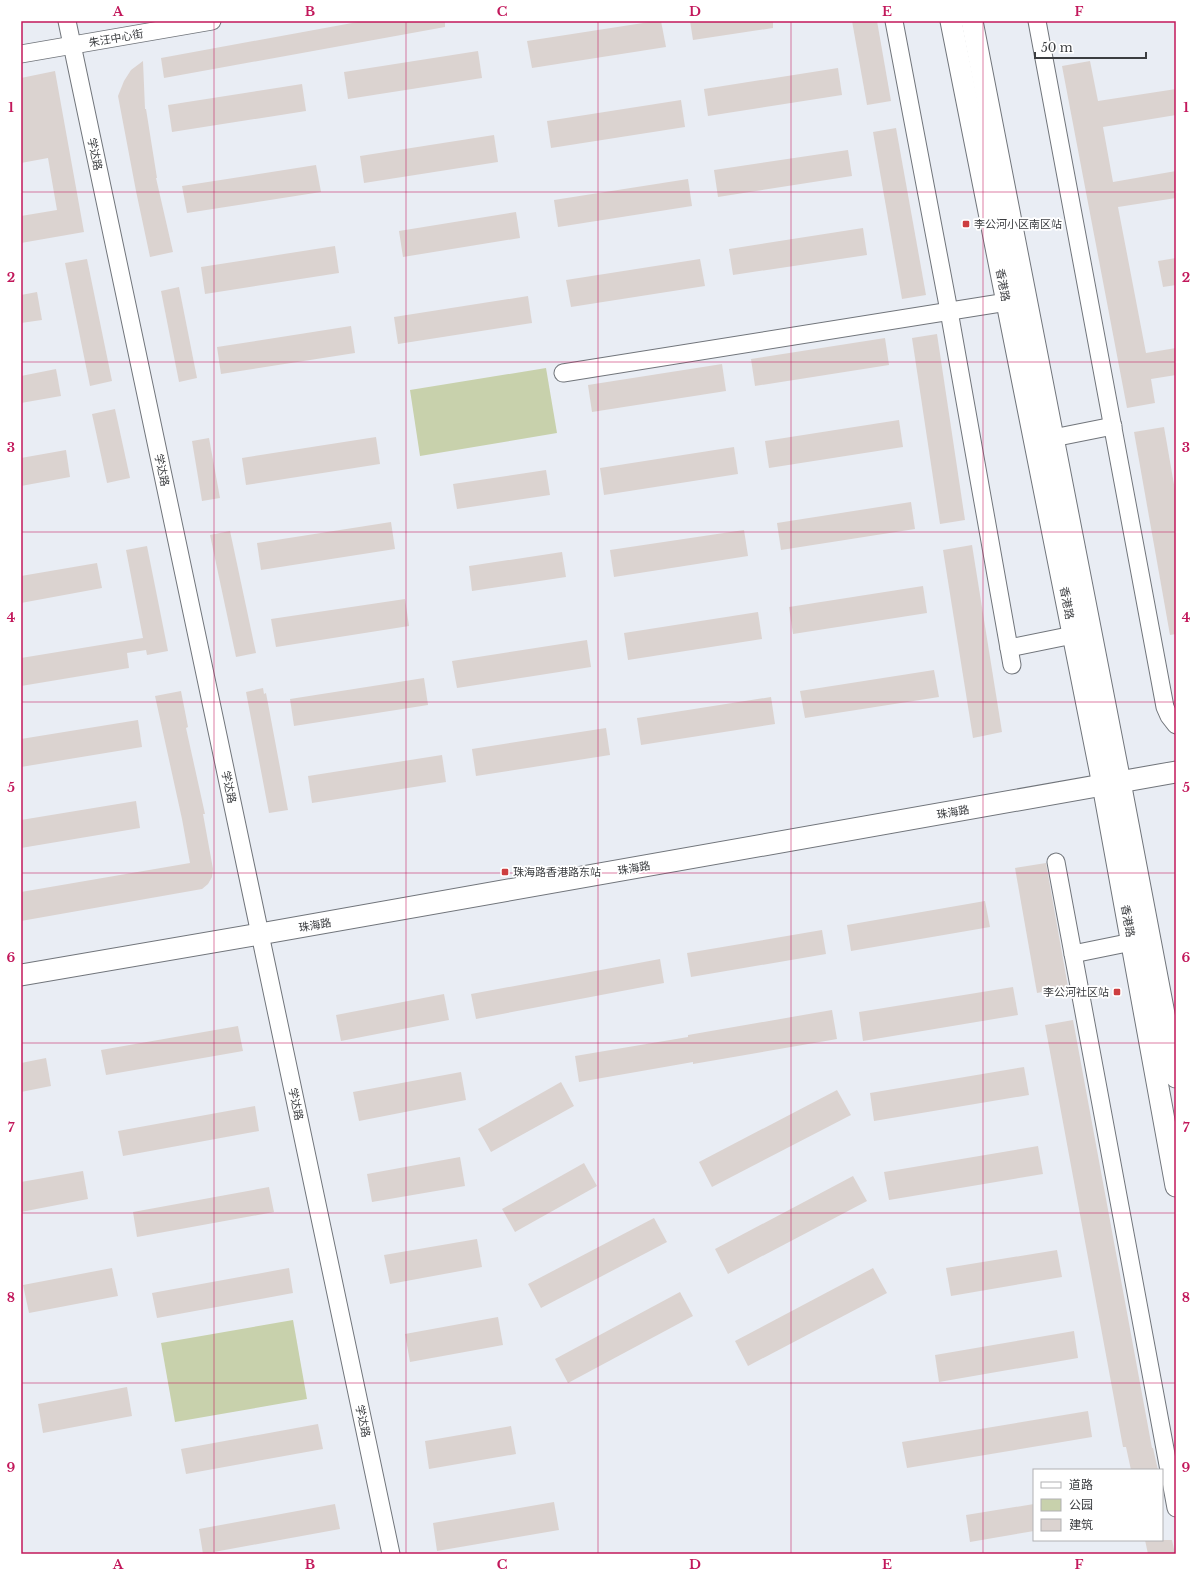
<svg xmlns="http://www.w3.org/2000/svg" width="1197" height="1575" font-family="'Libre Baskerville','Noto Sans SC',serif">
	<rect width="100%" height="100%" fill="#e9edf4"/>
	<g fill="#c8d1ac">
		<polygon points="546,368 557,433 420,456 410,390"/>
		<polygon points="293,1320 307,1399 175,1422 161,1343"/>
	</g>
	<g fill="#dbd3d0">
		<polygon points="363,21 445,21 445,27 164,78 161,58"/>
		<polygon points="656,21 661,21 666,47 532,68 527,41"/>
		<polygon points="690,21 773,21 773,28 693,40"/>
		<polygon points="852,21 877,21 891,101 867,105"/>
		<polygon points="478,51 482,78 348,99 344,72"/>
		<polygon points="143,61 145,109 146,109 157,178 156,178 173,252 150,257 136,191 118,96 124,81 131,70"/>
		<polygon points="1090,61 1098,101 1176,89 1176,115 1103,127 1113,182 1176,171 1176,198 1118,207 1146,353 1176,348 1176,375 1151,379 1155,403 1127,408 1062,66"/>
		<polygon points="838,68 842,95 708,116 704,89"/>
		<polygon points="55,71 84,232 21,243 21,216 57,210 48,158 21,163 21,78"/>
		<polygon points="302,84 306,111 172,132 168,105"/>
		<polygon points="681,100 685,127 551,148 547,121"/>
		<polygon points="896,128 926,295 902,299 873,132"/>
		<polygon points="494,135 498,162 364,183 360,156"/>
		<polygon points="848,150 852,176 718,197 714,170"/>
		<polygon points="316,165 321,192 187,213 182,186"/>
		<polygon points="688,179 692,206 558,227 554,200"/>
		<polygon points="516,212 520,238 403,257 399,231"/>
		<polygon points="863,228 867,255 733,275 729,249"/>
		<polygon points="335,246 339,273 205,294 201,267"/>
		<polygon points="1176,258 1176,285 1163,287 1158,261"/>
		<polygon points="87,259 112,381 90,386 65,263"/>
		<polygon points="700,259 705,286 571,307 566,280"/>
		<polygon points="179,287 197,378 179,382 161,291"/>
		<polygon points="37,292 42,320 21,323 21,295"/>
		<polygon points="528,296 532,323 398,344 394,317"/>
		<polygon points="351,326 355,353 221,374 217,347"/>
		<polygon points="937,334 965,520 940,524 912,338"/>
		<polygon points="885,338 889,365 755,386 751,359"/>
		<polygon points="722,364 726,391 592,412 588,385"/>
		<polygon points="56,369 61,396 21,403 21,376"/>
		<polygon points="115,409 130,478 107,483 92,414"/>
		<polygon points="899,420 903,447 769,468 765,441"/>
		<polygon points="1164,427 1176,496 1176,634 1170,635 1134,432"/>
		<polygon points="376,437 380,464 246,485 242,458"/>
		<polygon points="209,438 220,498 202,501 192,441"/>
		<polygon points="734,447 738,474 604,495 600,468"/>
		<polygon points="66,450 70,477 21,486 21,458"/>
		<polygon points="546,470 550,495 457,509 453,484"/>
		<polygon points="911,502 915,529 781,550 777,523"/>
		<polygon points="391,522 395,549 261,570 257,543"/>
		<polygon points="744,530 748,556 614,577 610,550"/>
		<polygon points="230,531 256,653 236,657 210,535"/>
		<polygon points="972,545 1002,732 973,738 943,550"/>
		<polygon points="147,546 168,651 147,655 146,650 127,653 129,668 21,686 21,658 143,638 126,550"/>
		<polygon points="562,552 566,577 472,591 469,566"/>
		<polygon points="97,563 102,588 21,603 21,576"/>
		<polygon points="923,586 927,613 793,634 789,607"/>
		<polygon points="405,599 409,626 276,647 271,619"/>
		<polygon points="758,612 762,639 628,660 624,633"/>
		<polygon points="587,640 591,667 457,688 452,661"/>
		<polygon points="934,670 939,697 805,718 800,691"/>
		<polygon points="424,678 428,705 294,726 290,699"/>
		<polygon points="263,688 264,694 266,693 288,810 269,813 246,692"/>
		<polygon points="181,691 188,727 186,728 205,814 203,814 213,869 212,877 208,884 202,889 21,921 21,892 190,863 182,819 155,696"/>
		<polygon points="771,697 775,724 641,745 637,718"/>
		<polygon points="138,720 142,747 21,767 21,739"/>
		<polygon points="606,728 610,755 476,776 472,749"/>
		<polygon points="442,755 446,782 312,803 308,776"/>
		<polygon points="136,801 140,828 21,848 21,820"/>
		<polygon points="1046,863 1068,987 1037,993 1015,868"/>
		<polygon points="985,901 990,927 851,951 847,925"/>
		<polygon points="822,930 826,954 691,977 687,953"/>
		<polygon points="660,959 664,983 476,1019 471,994"/>
		<polygon points="1013,987 1018,1015 863,1041 859,1012"/>
		<polygon points="444,994 449,1020 341,1041 336,1015"/>
		<polygon points="832,1010 837,1039 693,1064 693,1062 579,1082 575,1056 688,1037 688,1035"/>
		<polygon points="1073,1020 1152,1448 1153,1448 1158,1470 1131,1470 1126,1447 1123,1447 1045,1025"/>
		<polygon points="238,1026 243,1051 106,1075 101,1050"/>
		<polygon points="46,1058 51,1086 21,1092 21,1063"/>
		<polygon points="1024,1067 1029,1095 874,1121 870,1093"/>
		<polygon points="461,1072 466,1100 359,1121 353,1092"/>
		<polygon points="561,1082 574,1106 491,1152 478,1129"/>
		<polygon points="837,1090 851,1115 712,1187 699,1162"/>
		<polygon points="255,1106 259,1131 123,1156 118,1131"/>
		<polygon points="1038,1146 1043,1174 889,1200 884,1172"/>
		<polygon points="460,1157 465,1186 372,1202 367,1174"/>
		<polygon points="584,1163 597,1186 515,1232 502,1209"/>
		<polygon points="83,1171 88,1199 21,1212 21,1182"/>
		<polygon points="853,1176 867,1201 728,1274 715,1249"/>
		<polygon points="269,1187 274,1212 137,1237 133,1212"/>
		<polygon points="654,1218 667,1242 541,1308 528,1284"/>
		<polygon points="477,1239 482,1267 390,1284 384,1255"/>
		<polygon points="1057,1250 1062,1277 951,1296 946,1268"/>
		<polygon points="112,1268 118,1296 29,1313 23,1285"/>
		<polygon points="289,1268 293,1293 157,1318 152,1293"/>
		<polygon points="873,1268 887,1293 748,1366 735,1341"/>
		<polygon points="680,1292 693,1316 568,1383 555,1359"/>
		<polygon points="498,1317 503,1345 410,1362 405,1334"/>
		<polygon points="1074,1331 1078,1358 939,1382 935,1355"/>
		<polygon points="127,1387 132,1416 43,1433 38,1404"/>
		<polygon points="1088,1411 1092,1437 907,1468 902,1442"/>
		<polygon points="318,1424 323,1449 186,1474 181,1449"/>
		<polygon points="511,1426 516,1454 429,1469 425,1441"/>
		<polygon points="554,1502 559,1530 437,1551 433,1523"/>
		<polygon points="335,1504 340,1529 203,1554 199,1529"/>
		<polygon points="1034,1504 1034,1531 970,1542 966,1515"/>
		<polygon points="1145,1540 1172,1540 1175,1554 1148,1554"/>
	</g>
	<g fill="none" stroke-linecap="round" stroke-linejoin="round">
		<defs>
			<g id="minor">
				<polyline points="67,21 391,1554"/>
				<polyline points="894,21 949,311 1012,665"/>
				<polyline points="1037,21 1165,707 1169,716 1176,725"/>
				<polyline points="21,54 212,21"/>
				<polyline points="563,373 1007,302"/>
				<polyline points="1053,438 1113,426"/>
				<polyline points="1009,648 1073,635"/>
				<polyline points="1056,862 1176,1508"/>
				<polyline points="1073,954 1132,942"/>
			</g>
			<g id="major">
				<polyline points="951,21 1103,785 1176,1186"/>
				<polyline points="972,21 1120,782 1176,1077"/>
				<polyline points="21,975 260,934 1176,772"/>
			</g>
		</defs>
		<use href="#minor" stroke="#71757b" stroke-width="19"/>
		<use href="#major" stroke="#71757b" stroke-width="23"/>
		<use href="#minor" stroke="#fff" stroke-width="17"/>
		<use href="#major" stroke="#fff" stroke-width="21"/>
	</g>
	<path fill="none" stroke="#c2185b" stroke-width="1" stroke-opacity="0.55" d="M 214,21 L 214,1554M 406,21 L 406,1554M 598,21 L 598,1554M 791,21 L 791,1554M 983,21 L 983,1554M 21,192 L 1176,192M 21,362 L 1176,362M 21,532 L 1176,532M 21,702 L 1176,702M 21,873 L 1176,873M 21,1043 L 1176,1043M 21,1213 L 1176,1213M 21,1383 L 1176,1383"/>
	<g fill="#cd3e40" stroke="#fff" stroke-width="1.5">
		<rect x="962" y="220" width="8" height="8" rx="2"/>
		<rect x="501" y="868" width="8" height="8" rx="2"/>
		<rect x="1113" y="988" width="8" height="8" rx="2"/>
	</g>
	<g text-anchor="middle" stroke-width="3.5" stroke-linejoin="round" paint-order="stroke">
		<g font-size="11" fill="#3b3d40" stroke="#fff">
			<text transform="translate(116 38) rotate(-10)" y="4">朱汪中心街</text>
			<text transform="translate(95 154) rotate(78)" y="4">学达路</text>
			<text transform="translate(1003 285) rotate(79)" y="4">香港路</text>
			<text transform="translate(162 470) rotate(78)" y="4">学达路</text>
			<text transform="translate(1067 603) rotate(79)" y="4">香港路</text>
			<text transform="translate(229 787) rotate(78)" y="4">学达路</text>
			<text transform="translate(953 812) rotate(-10)" y="4">珠海路</text>
			<text transform="translate(634 868) rotate(-10)" y="4">珠海路</text>
			<text transform="translate(1128 921) rotate(80)" y="4">香港路</text>
			<text transform="translate(315 925) rotate(-10)" y="4">珠海路</text>
			<text transform="translate(296 1104) rotate(78)" y="4">学达路</text>
			<text transform="translate(363 1421) rotate(78)" y="4">学达路</text>
		</g>
		<g font-size="11" fill="#3b3d40" stroke="#fff" text-anchor="start">
			<text x="974" y="228">李公河小区南区站</text>
			<text x="513" y="876">珠海路香港路东站</text>
			<text x="1109" y="996" text-anchor="end">李公河社区站</text>
		</g>
	</g>
	<rect width="1197" height="1575" fill="none" stroke="#ffffff" stroke-width="44"/>
	<rect x="1033" y="1469" width="130" height="72" fill="#ffffff" stroke="#b1b1b3"/>
	<rect x="1041" y="1482" width="20" height="6" fill="#ffffff" stroke="#b1b1b3"/>
	<text x="1069" y="1489" font-size="12" fill="#3b3d40">道路</text>
	<rect x="1041" y="1499" width="20" height="12" fill="#c8d1ac" stroke="#b1b1b3"/>
	<text x="1069" y="1509" font-size="12" fill="#3b3d40">公园</text>
	<rect x="1041" y="1519" width="20" height="12" fill="#dbd3d0" stroke="#b1b1b3"/>
	<text x="1069" y="1529" font-size="12" fill="#3b3d40">建筑</text>
	<path d="M1035 52v6h111v-6" fill="none" stroke="#3b3d40" stroke-width="2"/>
	<text x="1041" y="52" font-size="12" fill="#3b3d40" stroke="#ffffff" stroke-width="3" paint-order="stroke">50 m</text>
	<rect x="22" y="22" width="1153" height="1531" fill="none" stroke="#c2185b" stroke-width="1.5"/>
	<g font-size="13" text-anchor="middle" font-weight="bold" fill="#c2185b">
		<text x="118" y="16">A</text>
		<text x="310" y="16">B</text>
		<text x="502" y="16">C</text>
		<text x="695" y="16">D</text>
		<text x="887" y="16">E</text>
		<text x="1079" y="16">F</text>
		<text x="11" y="112">1</text>
		<text x="1186" y="112">1</text>
		<text x="11" y="282">2</text>
		<text x="1186" y="282">2</text>
		<text x="11" y="452">3</text>
		<text x="1186" y="452">3</text>
		<text x="11" y="622">4</text>
		<text x="1186" y="622">4</text>
		<text x="11" y="792">5</text>
		<text x="1186" y="792">5</text>
		<text x="11" y="962">6</text>
		<text x="1186" y="962">6</text>
		<text x="11" y="1132">7</text>
		<text x="1186" y="1132">7</text>
		<text x="11" y="1302">8</text>
		<text x="1186" y="1302">8</text>
		<text x="11" y="1472">9</text>
		<text x="1186" y="1472">9</text>
		<text x="118" y="1569">A</text>
		<text x="310" y="1569">B</text>
		<text x="502" y="1569">C</text>
		<text x="695" y="1569">D</text>
		<text x="887" y="1569">E</text>
		<text x="1079" y="1569">F</text>
	</g>
</svg>
